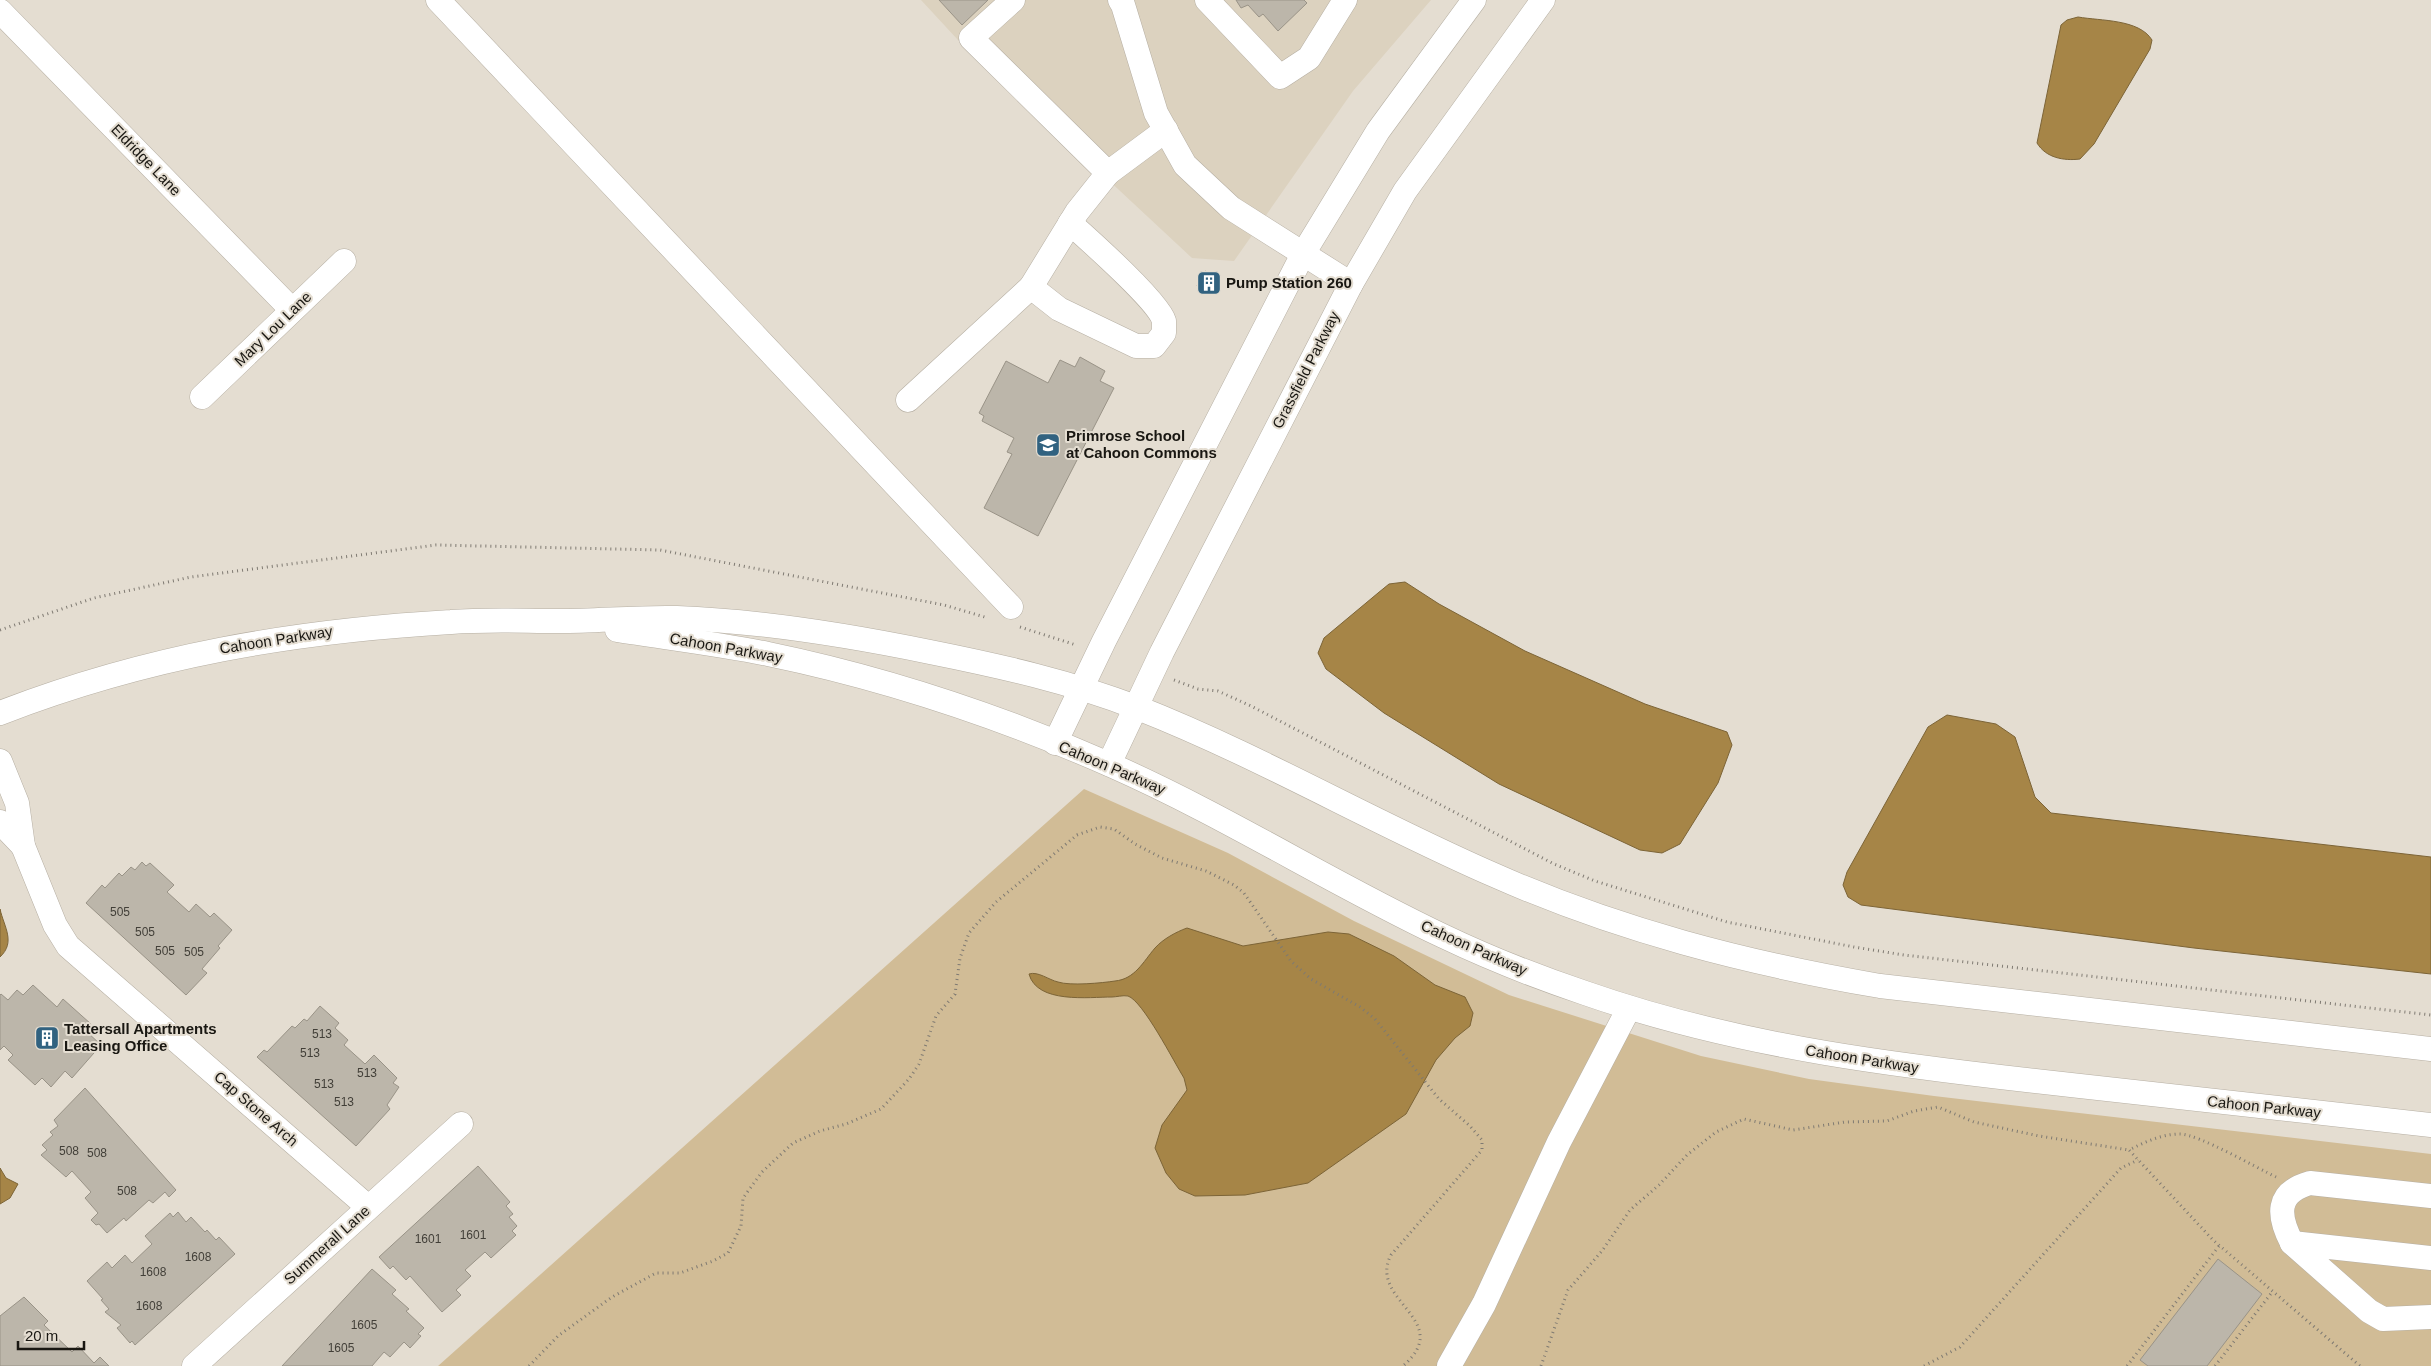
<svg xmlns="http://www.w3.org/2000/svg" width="2431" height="1366" font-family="Helvetica,sans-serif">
	<rect width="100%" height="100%" fill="#e4ddd1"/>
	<polygon fill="#dcd2bf" points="921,0 1431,0 1353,91 1234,261 1192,258 958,40"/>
	<polygon fill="#d1bc96" points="1084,789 1228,853 1354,921 1509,995 1701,1056 1809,1079 1934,1096 2431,1154 2431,1366 438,1366"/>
	<g fill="#a68547" stroke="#7c6437">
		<path d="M 2078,17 C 2101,21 2139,19 2152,40 L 2150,49 L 2094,144 L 2080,159 C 2064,161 2046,158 2037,143 L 2061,25 L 2067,20 Z"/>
		<polygon points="1405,582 1439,604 1525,651 1645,704 1727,732 1732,745 1718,783 1680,844 1662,853 1640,850 1499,784 1384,713 1326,669 1318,653 1324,638 1378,593 1389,584"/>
		<polygon points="1947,715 1996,724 2015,737 2035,797 2051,813 2431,857 2431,974 2194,948 1861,905 1848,897 1843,885 1847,872 1928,727"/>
		<path d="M 0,909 C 4,927 16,942 0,957 Z"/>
		<path d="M 1187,928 L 1243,946 L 1328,932 L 1349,934 L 1394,956 L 1435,985 L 1465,997 L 1473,1013 L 1470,1026 L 1455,1038 L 1436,1060 L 1406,1114 L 1308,1183 L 1245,1195 L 1195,1196 L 1179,1189 L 1166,1173 L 1155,1148 L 1162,1125 L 1187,1090 L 1184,1078 C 1174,1062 1143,1001 1128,996 C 1123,995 1116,997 1112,997 C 1089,997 1037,1004 1029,974 C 1038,971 1049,980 1058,982 C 1070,986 1102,983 1115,981 C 1135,979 1143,962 1155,948 C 1163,939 1176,932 1187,928 Z"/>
		<polygon points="0,1168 6,1178 18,1184 10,1198 0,1204"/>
	</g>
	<g fill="#bcb6aa" stroke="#999387">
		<polygon points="939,0 988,0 962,25"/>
		<polygon points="1236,0 1304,0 1307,3 1278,31 1263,14 1259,17 1248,5 1241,8"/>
		<polygon points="1205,271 1220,279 1212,294 1197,286"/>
		<polygon points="1080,357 1105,371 1100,381 1114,388 1038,536 984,508 1012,454 1007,452 1014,438 982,421 984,416 979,413 1006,361 1048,383 1060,360 1075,367"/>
		<polygon points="142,862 146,866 150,863 174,885 167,892 189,912 196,904 210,917 214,913 232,930 218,946 220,948 202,969 207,973 186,995 86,903 102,885 105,888 119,873 122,876 131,867 135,870"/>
		<polygon points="33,985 57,1007 63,999 91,1024 86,1031 101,1045 72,1078 65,1071 51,1087 42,1078 35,1085 8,1060 13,1055 4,1046 0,1050 0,995 1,994 8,1000 17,990 23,995"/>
		<polygon points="320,1006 339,1023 335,1028 348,1040 344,1045 365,1064 374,1055 397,1078 393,1083 399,1087 387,1105 390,1109 356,1146 257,1057 264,1050 267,1052 292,1026 295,1028 304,1019 307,1021"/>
		<polygon points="85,1088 176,1190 169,1197 165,1192 153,1203 149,1200 126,1221 124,1218 107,1233 99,1224 96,1225 91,1220 98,1213 85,1198 91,1192 72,1171 66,1177 41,1155 47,1150 42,1145 53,1135 50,1132 58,1126 54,1120"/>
		<polygon points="478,1166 510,1202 506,1206 513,1214 509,1217 517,1226 512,1231 516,1235 491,1258 485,1252 465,1270 471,1276 456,1290 461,1295 442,1312 410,1276 406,1280 393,1266 390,1269 379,1257"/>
		<polygon points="178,1212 186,1222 191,1217 205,1232 207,1230 216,1240 219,1237 235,1254 135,1345 132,1341 130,1343 117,1328 121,1325 105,1312 109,1309 101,1300 103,1299 87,1281 107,1262 112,1268 125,1255 132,1263 152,1244 145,1236 170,1213 173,1217"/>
		<polygon points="2218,1259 2262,1294 2207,1366 2148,1366 2140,1360"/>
		<polygon points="372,1269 396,1290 392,1294 409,1309 406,1311 424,1328 418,1334 421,1336 410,1348 404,1342 390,1357 384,1352 372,1366 282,1366"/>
		<polygon points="24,1297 48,1321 44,1325 72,1352 78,1346 94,1363 100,1357 109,1366 0,1366 0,1316"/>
	</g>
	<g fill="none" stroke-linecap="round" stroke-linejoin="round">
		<defs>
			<g id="minor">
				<polyline points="438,0 1011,607"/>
				<polyline points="1013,0 971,38 1108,173 1166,130"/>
				<polyline points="1120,0 1123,5 1156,113 1185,165 1231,208 1351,284"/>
				<polyline points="1207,0 1280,77 1309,58 1345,0"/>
				<polyline points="0,11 292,310"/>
				<path d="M 1031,287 L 1059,309 L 1136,346 L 1154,346 L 1164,333 C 1164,329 1164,325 1164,321 C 1159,302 1088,239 1070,223"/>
				<polyline points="202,397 344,261"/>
				<polyline points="908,400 1031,287 1077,212 1108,173"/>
				<path d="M 617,630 C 668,638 718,644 768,654 C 884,678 1004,718 1113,766 C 1226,816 1331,883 1443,936 C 1489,958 1537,977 1585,993 C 1742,1048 1906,1067 2071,1085 C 2191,1099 2311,1112 2431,1125"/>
				<path d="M 0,713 C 147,656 294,631 451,622 C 487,619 523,621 559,621 C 598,621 637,617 677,618 C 762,621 847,635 930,652 C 1000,666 1071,682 1138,708 C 1260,756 1374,823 1494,875 C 1618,930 1746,963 1880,986 L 2431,1049"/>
				<polyline points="1055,743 1104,641 1303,254 1378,131 1474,0"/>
				<polyline points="0,761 17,803 23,846 55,925 68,946 368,1207"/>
				<polyline points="1109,764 1162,652 1351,284 1405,191 1543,0"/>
				<polyline points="0,822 23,846"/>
				<path d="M 2292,1243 C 2278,1216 2275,1193 2310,1183 L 2431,1196"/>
				<polyline points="2431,1258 2292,1243 2369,1311 2383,1319 2431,1317"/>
				<polyline points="194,1366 461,1124"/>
				<polyline points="1449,1366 1484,1304 1559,1142 1629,1008"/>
			</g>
		</defs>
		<use href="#minor" stroke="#b6afa3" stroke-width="25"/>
		<g stroke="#7f7a72" stroke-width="3" stroke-dasharray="1 4" stroke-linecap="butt">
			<polyline points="1020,627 1076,645"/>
			<polyline points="0,630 94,598 191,577 436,545 660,550 944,605 988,618"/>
			<polyline points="1174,680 1198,689 1218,691 1251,706 1554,864 1595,881 1727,922 1854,947 1904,955 2431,1015"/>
			<path d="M 2276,1177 C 2257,1168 2198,1134 2180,1134 C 2162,1134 2145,1142 2129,1150 L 2213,1240 L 2360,1366"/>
			<path d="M 529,1366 L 558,1336 L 612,1297 L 656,1273 L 680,1273 L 713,1261 L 728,1253 L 741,1226 L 743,1198 L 762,1172 L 793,1143 L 820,1131 L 846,1124 L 881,1109 L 909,1079 L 919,1064 L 936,1016 L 955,994 L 960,958 L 969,933 L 996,902 L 1077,835 L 1100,827 L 1114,829 L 1135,844 L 1162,858 L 1206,871 L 1234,885 L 1244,893 L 1291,961 L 1311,979 L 1360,1007 L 1375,1019 L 1439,1099 L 1470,1126 L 1482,1140 L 1482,1150 L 1391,1255 C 1367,1301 1456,1320 1403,1366"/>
			<polyline points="1541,1366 1568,1290 1602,1251 1630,1210 1659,1185 1687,1155 1716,1132 1744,1119 1793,1130 1845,1122 1887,1121 1914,1111 1938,1107 1974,1122 2039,1136 2129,1150"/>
			<polyline points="1924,1366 1960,1347 2121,1168 2138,1160"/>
			<polyline points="2127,1366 2219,1246"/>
			<polyline points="2215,1366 2273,1291"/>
		</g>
		<use href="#minor" stroke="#fff" stroke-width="24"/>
	</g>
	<defs>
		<symbol id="building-square" viewBox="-11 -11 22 22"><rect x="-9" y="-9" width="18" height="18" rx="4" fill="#316280" stroke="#e4ddd1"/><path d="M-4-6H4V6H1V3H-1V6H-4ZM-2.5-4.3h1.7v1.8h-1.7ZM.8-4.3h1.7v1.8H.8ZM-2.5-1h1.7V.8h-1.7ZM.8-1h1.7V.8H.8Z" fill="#fff"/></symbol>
		<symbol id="school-square" viewBox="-11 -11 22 22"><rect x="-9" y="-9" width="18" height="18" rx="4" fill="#316280" stroke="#e4ddd1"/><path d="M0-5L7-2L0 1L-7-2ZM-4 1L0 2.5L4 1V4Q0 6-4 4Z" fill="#fff"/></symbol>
	</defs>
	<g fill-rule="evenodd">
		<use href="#building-square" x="1195" y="269" width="28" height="28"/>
		<use href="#school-square" x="1034" y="431" width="28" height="28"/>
		<use href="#building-square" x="33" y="1024" width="28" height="28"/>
	</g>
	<g text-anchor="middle" stroke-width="4" stroke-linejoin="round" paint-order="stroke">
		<g font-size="12" fill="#423f38">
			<text x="120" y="916">505</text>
			<text x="145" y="936">505</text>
			<text x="165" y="955">505</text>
			<text x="194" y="956">505</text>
			<text x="322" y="1038">513</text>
			<text x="310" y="1057">513</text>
			<text x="367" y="1077">513</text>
			<text x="324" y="1088">513</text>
			<text x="344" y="1106">513</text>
			<text x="69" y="1155">508</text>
			<text x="97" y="1157">508</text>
			<text x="127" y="1195">508</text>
			<text x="473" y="1239">1601</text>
			<text x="428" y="1243">1601</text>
			<text x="198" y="1261">1608</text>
			<text x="153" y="1276">1608</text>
			<text x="149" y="1310">1608</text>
			<text x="364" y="1329">1605</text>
			<text x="341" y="1352">1605</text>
		</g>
		<g font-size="15" fill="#191712" stroke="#e4ddd1">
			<text transform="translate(146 160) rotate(46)" y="5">Eldridge Lane</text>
			<text transform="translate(273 329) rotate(-44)" y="5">Mary Lou Lane</text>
			<text transform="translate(1306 370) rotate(-63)" y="5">Grassfield Parkway</text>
			<text transform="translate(276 640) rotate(-9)" y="5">Cahoon Parkway</text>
			<text transform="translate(726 648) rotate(10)" y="5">Cahoon Parkway</text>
			<text transform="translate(1112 768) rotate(23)" y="5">Cahoon Parkway</text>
			<text transform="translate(1474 948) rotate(24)" y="5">Cahoon Parkway</text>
			<text transform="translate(1862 1059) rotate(9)" y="5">Cahoon Parkway</text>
			<text transform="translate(2264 1107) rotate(6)" y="5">Cahoon Parkway</text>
			<text transform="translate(256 1109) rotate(41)" y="5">Cap Stone Arch</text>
			<text transform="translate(327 1245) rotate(-42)" y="5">Summerall Lane</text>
		</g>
		<g font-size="15" font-weight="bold" fill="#191712" stroke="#e4ddd1" text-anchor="start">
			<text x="1226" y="288">Pump Station 260</text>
			<text x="1066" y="441">Primrose School<tspan x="1066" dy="17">at Cahoon Commons</tspan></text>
			<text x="64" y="1034">Tattersall Apartments<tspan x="64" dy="17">Leasing Office</tspan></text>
		</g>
	</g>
	<path d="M18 1341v8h66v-8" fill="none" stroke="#191712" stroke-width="2.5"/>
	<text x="25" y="1341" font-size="15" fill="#191712" stroke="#e4ddd1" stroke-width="4" paint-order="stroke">20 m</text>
</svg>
